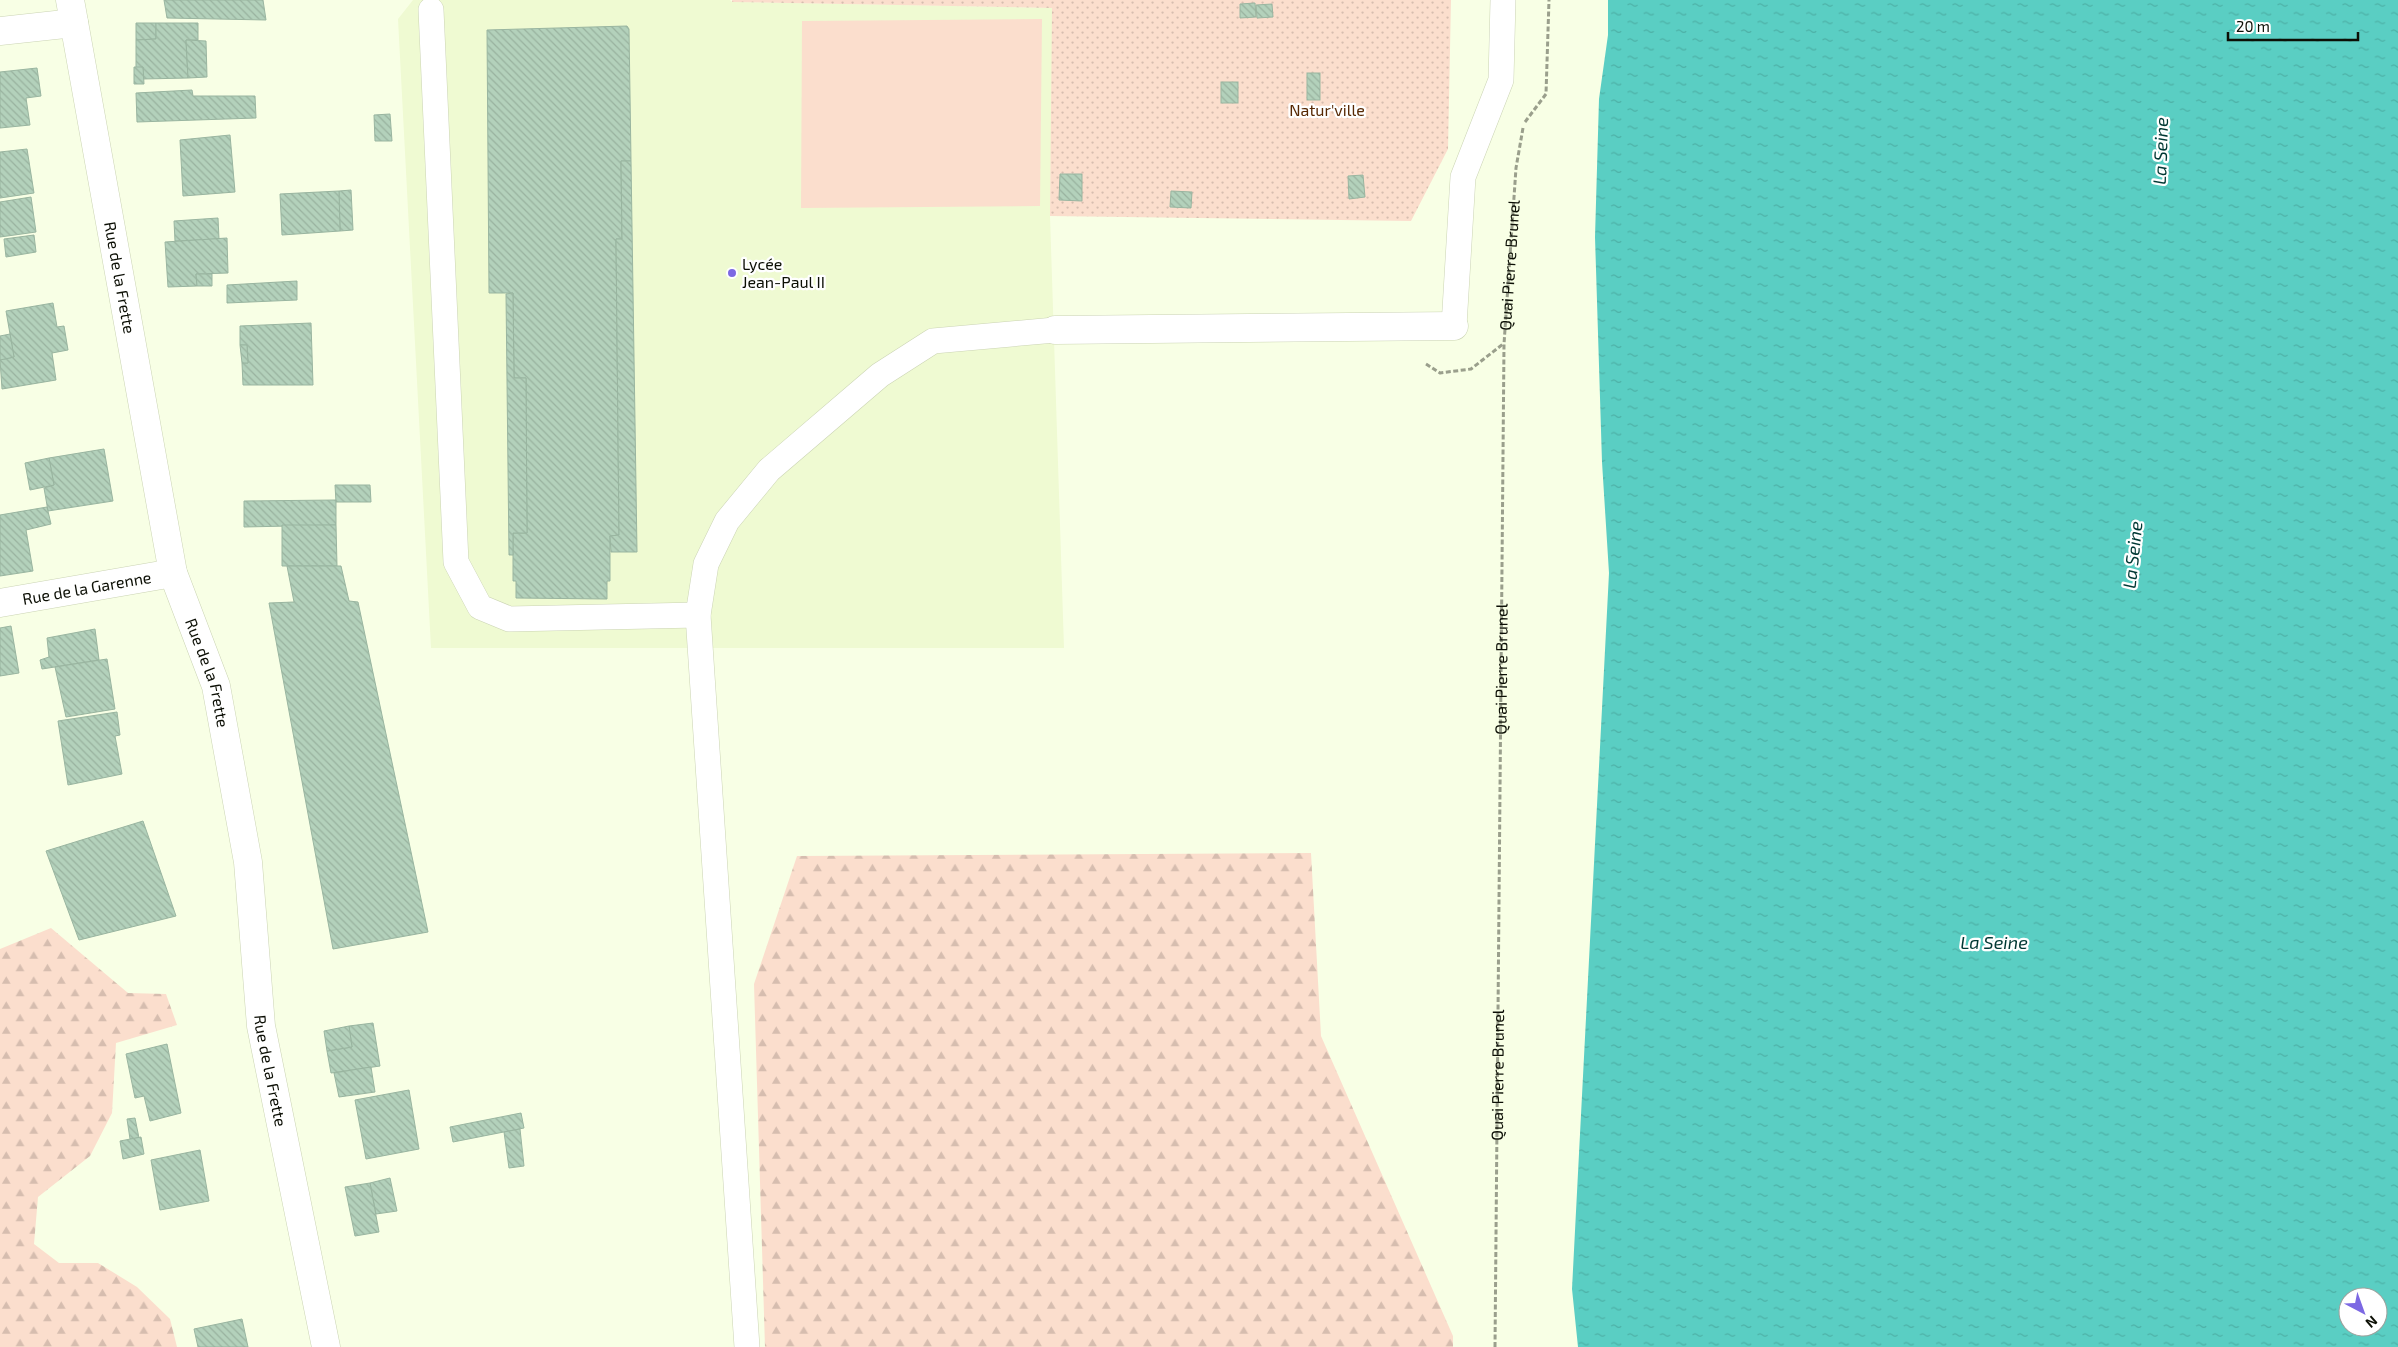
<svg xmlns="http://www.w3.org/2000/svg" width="2398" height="1347" font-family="'Exo 2',sans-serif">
	<defs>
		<pattern id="forest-firs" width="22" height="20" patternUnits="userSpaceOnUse" patternTransform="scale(1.25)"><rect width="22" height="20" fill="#fbdecd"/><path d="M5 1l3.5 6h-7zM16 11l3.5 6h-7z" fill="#d6bdaf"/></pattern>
		<pattern id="garden-dots" width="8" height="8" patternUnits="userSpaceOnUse" patternTransform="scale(1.25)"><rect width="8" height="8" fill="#fbdecd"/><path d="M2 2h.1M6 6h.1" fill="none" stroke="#d6bdaf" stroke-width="1.8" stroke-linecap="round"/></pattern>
		<pattern id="water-ripples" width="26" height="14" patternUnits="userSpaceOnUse" patternTransform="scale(1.25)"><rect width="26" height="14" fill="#5acec3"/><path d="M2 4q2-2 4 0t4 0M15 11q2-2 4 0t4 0" fill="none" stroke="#4db0a6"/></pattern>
		<pattern id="building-back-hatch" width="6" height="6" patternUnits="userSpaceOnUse" patternTransform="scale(1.25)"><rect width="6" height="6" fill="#b3d1bb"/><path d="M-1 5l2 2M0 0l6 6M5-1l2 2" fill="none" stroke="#99b29f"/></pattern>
	</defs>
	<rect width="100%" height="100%" fill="#f8ffe5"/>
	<polygon fill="#effad2" points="413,0 730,0 732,2 1053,8 1050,216 1064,648 431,648 398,19"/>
	<polygon fill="#fbdecd" points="1042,19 1040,206 801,208 802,21"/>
	<g fill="url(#forest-firs)">
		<polygon points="1311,853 1321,1036 1453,1336 1453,1347 765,1347 754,984 797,856"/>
		<polygon points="51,928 128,993 166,994 177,1025 116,1043 112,1113 90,1156 38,1197 34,1244 59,1263 98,1263 137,1287 170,1319 177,1347 0,1347 0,949"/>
	</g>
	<polygon fill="url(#garden-dots)" points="732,0 1451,0 1448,149 1411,221 1050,216 1052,8 732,2"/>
	<path fill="url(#water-ripples)" fill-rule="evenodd" d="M 1608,0 L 2398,0 L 2398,1347 L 1578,1347 L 1572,1289 L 1609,573 L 1602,462 L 1595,237 L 1599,99 L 1608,35 ZM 2348,1297 L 2378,1297 L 2378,1327 L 2348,1327 Z"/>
	<g fill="url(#building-back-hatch)" stroke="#99b5a0">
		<polygon points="164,0 263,0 266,20 167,18"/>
		<polygon points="1255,3 1256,17 1240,18 1240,4"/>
		<polygon points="1272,4 1273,17 1257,18 1256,5"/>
		<polygon points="136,23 156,23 156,39 136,40"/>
		<polygon points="156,23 198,23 198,40 186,40 188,78 143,79 143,67 136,68 136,40 156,39"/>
		<polygon points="627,26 629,29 631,161 621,161 622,239 616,239 619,535 610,536 610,581 607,581 607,599 516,598 516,581 513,581 513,533 527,533 526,378 514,378 513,293 489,293 487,30"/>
		<polygon points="186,40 206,41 207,77 188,78"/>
		<polygon points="134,67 143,67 144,84 134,84"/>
		<polygon points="37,68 41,96 26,98 30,125 0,128 0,72"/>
		<rect x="1307" y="73" width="13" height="27"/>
		<rect x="1221" y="82" width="17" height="21"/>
		<polygon points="192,90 193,96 255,96 256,118 137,122 136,93"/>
		<polygon points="390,114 392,141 375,141 374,115"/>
		<polygon points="230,135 235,192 183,196 180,140"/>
		<polygon points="27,149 34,193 0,198 0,152"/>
		<polygon points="621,161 631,161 637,552 611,552 610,536 619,535 616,239 622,239"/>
		<polygon points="1060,174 1082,174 1082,201 1059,200"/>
		<polygon points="1363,175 1365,197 1349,199 1348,176"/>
		<polygon points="351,190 353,230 340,231 339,191"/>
		<polygon points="339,191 340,231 282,235 280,194"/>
		<polygon points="1171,191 1192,192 1191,208 1170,207"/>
		<polygon points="31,197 36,232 0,237 0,202"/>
		<polygon points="218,218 219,239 175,241 174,221"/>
		<polygon points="34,235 36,252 6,257 4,239"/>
		<polygon points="227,238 228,273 196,274 197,286 168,287 165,242"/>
		<polygon points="196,274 212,274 212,286 197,286"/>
		<polygon points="297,281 297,300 227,303 227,285"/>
		<polygon points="513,293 514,378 526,378 527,533 513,533 513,555 509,555 506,294"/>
		<polygon points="53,303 57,327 64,326 68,350 52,353 56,380 2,389 0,360 14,357 6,311"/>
		<polygon points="311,323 313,385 243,385 242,363 248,363 247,345 240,345 240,326"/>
		<polygon points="10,334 14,357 0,360 0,336"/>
		<polygon points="240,345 247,345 248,363 242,363"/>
		<polygon points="104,449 113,501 48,511 44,488 54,485 49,458"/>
		<polygon points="49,458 54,485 30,490 25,463"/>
		<polygon points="335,485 370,485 371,502 336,502"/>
		<polygon points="336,500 336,525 244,527 244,501"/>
		<polygon points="47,507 51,524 26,530 33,571 0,576 0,515"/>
		<polygon points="282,525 336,525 337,566 282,566"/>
		<polygon points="287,566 341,566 349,601 358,602 428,932 333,949 269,603 294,602"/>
		<polygon points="11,626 19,673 0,676 0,628"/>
		<polygon points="95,629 99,660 42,669 40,660 49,657 47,638"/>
		<polygon points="107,659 115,709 66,717 55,667"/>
		<polygon points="117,712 120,735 115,736 122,774 68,785 58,721"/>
		<polygon points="143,821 176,916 79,940 46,851"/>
		<polygon points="373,1023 380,1066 331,1073 327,1051 352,1047 349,1026"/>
		<polygon points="349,1026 352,1047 327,1051 324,1031"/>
		<polygon points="167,1044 181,1113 150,1121 144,1096 135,1098 126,1054"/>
		<polygon points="371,1067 375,1092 339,1097 334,1073"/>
		<polygon points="409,1090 419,1149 366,1159 355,1100"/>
		<polygon points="521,1113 524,1128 453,1142 450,1127"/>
		<polygon points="135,1118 139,1138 130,1139 127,1119"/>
		<polygon points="520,1129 524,1166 509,1168 504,1132"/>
		<polygon points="141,1137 144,1154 123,1159 120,1141"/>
		<polygon points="200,1150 209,1201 160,1210 151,1160"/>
		<polygon points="390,1178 397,1211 376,1214 370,1183"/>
		<polygon points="370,1183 379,1232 355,1236 345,1187"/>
		<polygon points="242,1319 248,1347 198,1347 194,1329"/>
	</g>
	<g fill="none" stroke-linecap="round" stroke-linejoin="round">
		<defs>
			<g id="lane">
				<polyline points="431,10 456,562 480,607 509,619 698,615"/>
				<polyline points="1454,326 1463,177 1501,80 1503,0"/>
				<polyline points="747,1347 698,615 706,564 727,521 769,470 880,375 933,341 1055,330"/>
			</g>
			<g id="street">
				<polyline points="0,31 74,23"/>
				<polyline points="1055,330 1454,326"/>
				<path id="s2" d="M 0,603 L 173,573"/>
			</g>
			<g id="secondary">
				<path id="s3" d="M 70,0 L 173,573 L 216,686 L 248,862 L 261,1026 L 326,1347"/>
			</g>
		</defs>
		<use href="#lane" stroke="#cbd4b4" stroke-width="26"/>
		<use href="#street" stroke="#cbd4b4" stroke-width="29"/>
		<use href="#secondary" stroke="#cbd4b4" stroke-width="29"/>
		<g stroke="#9a9f8c" stroke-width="3" stroke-dasharray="5 2.5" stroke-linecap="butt">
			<polyline points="1525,122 1546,94 1549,0"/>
			<polyline points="1426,364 1440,373 1471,369 1503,344"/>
			<path id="s1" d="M 1495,1347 L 1504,344 L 1516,168 L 1523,128"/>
		</g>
		<use href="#lane" stroke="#fff" stroke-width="25"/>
		<use href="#street" stroke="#fff" stroke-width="28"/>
		<use href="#secondary" stroke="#fff" stroke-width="28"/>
	</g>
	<circle fill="#7c68e3" stroke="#fff" stroke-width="2" cx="732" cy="273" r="5"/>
	<g text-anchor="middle" stroke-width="4.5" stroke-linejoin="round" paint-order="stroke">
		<g font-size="16" fill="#572904" stroke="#fff">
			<text x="1327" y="116">Natur'ville</text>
		</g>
		<g font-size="16" fill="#0c0f05" stroke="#fff" text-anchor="start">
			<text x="742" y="270">Lycée<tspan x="742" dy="18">Jean-Paul II</tspan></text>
		</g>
		<g font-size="16" fill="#0c0f05" stroke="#fff">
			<text dy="6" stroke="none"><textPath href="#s1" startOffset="1082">Quai Pierre Brunel</textPath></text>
			<text dy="6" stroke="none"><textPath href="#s3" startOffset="282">Rue de la Frette</textPath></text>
			<text dy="6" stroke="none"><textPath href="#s2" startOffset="88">Rue de la Garenne</textPath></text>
			<text dy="6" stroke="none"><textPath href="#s1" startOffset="678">Quai Pierre Brunel</textPath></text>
			<text dy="6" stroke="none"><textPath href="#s3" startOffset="688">Rue de la Frette</textPath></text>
			<text dy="6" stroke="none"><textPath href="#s3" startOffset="1092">Rue de la Frette</textPath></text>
			<text dy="6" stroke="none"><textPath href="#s1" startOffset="272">Quai Pierre Brunel</textPath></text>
		</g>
		<g font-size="18" font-style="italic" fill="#003834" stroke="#fff">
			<text transform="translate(2161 151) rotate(-88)" y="6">La Seine</text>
			<text transform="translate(2133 555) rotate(-84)" y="6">La Seine</text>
			<text x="1994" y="949">La Seine</text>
		</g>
	</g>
	<g transform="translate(2363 1312) rotate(139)"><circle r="24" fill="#ffffff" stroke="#9e9f9b"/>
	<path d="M0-4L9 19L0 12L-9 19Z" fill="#7c68e3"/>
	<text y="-8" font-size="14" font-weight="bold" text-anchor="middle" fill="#0c0f05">N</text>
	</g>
	<path d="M2228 32v8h130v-8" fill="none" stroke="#0c0f05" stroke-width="2.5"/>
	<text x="2236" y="32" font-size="15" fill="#0c0f05" stroke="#ffffff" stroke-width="4" paint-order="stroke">20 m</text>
</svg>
